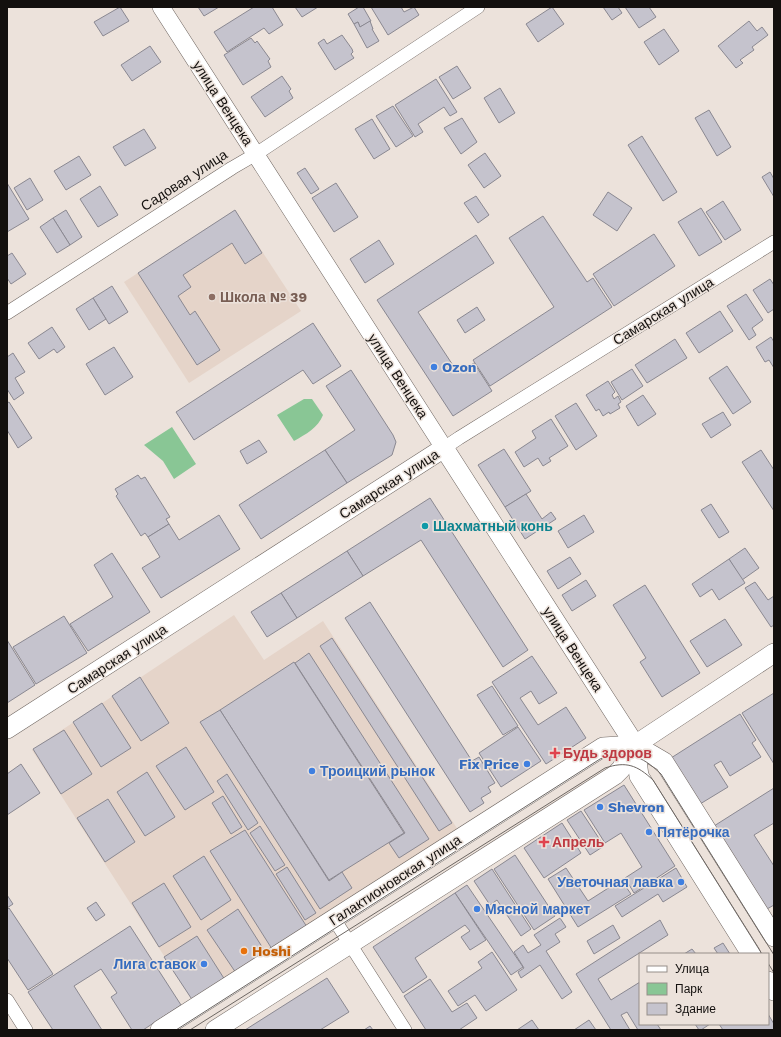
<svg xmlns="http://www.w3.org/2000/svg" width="781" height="1037" font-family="'Work Sans',sans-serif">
	<rect width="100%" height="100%" fill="#ece2db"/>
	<g fill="#e5d4c9">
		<polygon points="235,210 301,311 189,383 124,282"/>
		<polygon points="234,615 264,660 323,621 458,830 193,1001 32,750"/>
	</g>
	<g fill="#89c695">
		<path d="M 304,399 L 312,399 L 323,415 C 318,428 306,434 294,441 L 277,415 Z"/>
		<polygon points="172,427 196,464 174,479 163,461 144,445"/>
	</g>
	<g fill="#c5c3cd" stroke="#8a8891">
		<polygon points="120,7 129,21 103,36 94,22"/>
		<polygon points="198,7 219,7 204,16"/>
		<polygon points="254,7 272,7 283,25 269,34 264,28 227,52 214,32"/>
		<polygon points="295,7 318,7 302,17"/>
		<polygon points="359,7 363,7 371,21 360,27 358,22 354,24 348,14"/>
		<polygon points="371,7 401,7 404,12 414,7 419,15 388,35"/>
		<polygon points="552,7 564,24 538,42 526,24"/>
		<polygon points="603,7 618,7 622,13 612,20"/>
		<polygon points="625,7 649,7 656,17 639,28"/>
		<polygon points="370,21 373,29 372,29 379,41 367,48 354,24 358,22 360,27"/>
		<polygon points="749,21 757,31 762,27 768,35 752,47 754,50 740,60 743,63 736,68 718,46"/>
		<polygon points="664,29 679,51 659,65 644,42"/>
		<polygon points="342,35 352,49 353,52 351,54 354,58 335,70 318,43 324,39 327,44"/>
		<polygon points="251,38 255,43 257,41 270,59 268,61 271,67 243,85 224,55"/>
		<polygon points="150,46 161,62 132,81 121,65"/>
		<polygon points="457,66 471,88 453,99 439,77"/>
		<polygon points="282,76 291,89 289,91 293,98 265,117 251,97"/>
		<polygon points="436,79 457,112 450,116 444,107 418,124 423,132 415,137 395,105"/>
		<polygon points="500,88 515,113 499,123 484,98"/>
		<polygon points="393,106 413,136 396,147 376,116"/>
		<polygon points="709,110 731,147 717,156 695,118"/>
		<polygon points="462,118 477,142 461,154 444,128"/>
		<polygon points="372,119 390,149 374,159 355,129"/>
		<polygon points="144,129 156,148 125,166 113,147"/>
		<polygon points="642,136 677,192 663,201 628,145"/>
		<polygon points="485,153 501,176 484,188 468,165"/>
		<polygon points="79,156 91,175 66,190 54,171"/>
		<polygon points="305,168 319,189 311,194 297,173"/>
		<polygon points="770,172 774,179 774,197 762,177"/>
		<polygon points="30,178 43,200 27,210 14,188"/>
		<polygon points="7,183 29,219 7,232"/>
		<polygon points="336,183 358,217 334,232 312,198"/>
		<polygon points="100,186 118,215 98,227 80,199"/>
		<polygon points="608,192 632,208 617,231 593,215"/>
		<polygon points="476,196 489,215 478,223 464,203"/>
		<polygon points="723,201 741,230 725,240 706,212"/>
		<polygon points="701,208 722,242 699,256 678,222"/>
		<polygon points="66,210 82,237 70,245 53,218"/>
		<polygon points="235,210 262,253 245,264 232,243 183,275 191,287 178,296 190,315 195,311 220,350 197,365 138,273"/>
		<polygon points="543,216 587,282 593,278 612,307 490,386 473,360 554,307 509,238"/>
		<polygon points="53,218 70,245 57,253 40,227"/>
		<polygon points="654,234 675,266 614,306 593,274"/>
		<polygon points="476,235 494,263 418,312 458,373 474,363 492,391 453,416 377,300"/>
		<polygon points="379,240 394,264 365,283 350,259"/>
		<polygon points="12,253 26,274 11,284 7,278 7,256"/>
		<polygon points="770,279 774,285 774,309 768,313 753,290"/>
		<polygon points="112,286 128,312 109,324 93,298"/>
		<polygon points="746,294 763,320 752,328 756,335 749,340 727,306"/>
		<polygon points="93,298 106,319 89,330 76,309"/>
		<polygon points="477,307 485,320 465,333 457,320"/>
		<polygon points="720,311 733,331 699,353 686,333"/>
		<polygon points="313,323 341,366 313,384 303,370 194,440 176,412"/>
		<polygon points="52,327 65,347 57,353 54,349 39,359 28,343"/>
		<polygon points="771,337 774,342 774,368 769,360 765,362 756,347"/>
		<polygon points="675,339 687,358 647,383 635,365"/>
		<polygon points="114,347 133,377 105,395 86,364"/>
		<polygon points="13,353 25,372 15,378 24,393 14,400 7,389 7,357"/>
		<polygon points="727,366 751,402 733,414 709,378"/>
		<polygon points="632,369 643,386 622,400 611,382"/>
		<polygon points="351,370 393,435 396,442 392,455 347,483 325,450 355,430 326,386"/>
		<polygon points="608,381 615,392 612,395 614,399 618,396 621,402 618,404 620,408 610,414 609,412 603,416 599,409 596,411 586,395"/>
		<polygon points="643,395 656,414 638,426 626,406"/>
		<polygon points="9,402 32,438 18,448 7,430 7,403"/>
		<polygon points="576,403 597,436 576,450 555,416"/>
		<polygon points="723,412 731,425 711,438 702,424"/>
		<polygon points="551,419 568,446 549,458 551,461 543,466 538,458 524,467 515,452 536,438 532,431"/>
		<polygon points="259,440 267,452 247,464 240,451"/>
		<polygon points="504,449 531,491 505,507 478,465"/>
		<polygon points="325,450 347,483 261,539 239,505"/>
		<polygon points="761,450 774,470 774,511 742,462"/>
		<polygon points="138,475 141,479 145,477 170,517 166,519 169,524 148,537 145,533 141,536 116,496 118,494 115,489"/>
		<polygon points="526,494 542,519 551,512 556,519 525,539 505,507"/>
		<polygon points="430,498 528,650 503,667 421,540 363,576 347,551"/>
		<polygon points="711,504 729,532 719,538 701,510"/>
		<polygon points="219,515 240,549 161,598 142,568 160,557 148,537 169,524 179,540"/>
		<polygon points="584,515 594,532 568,548 558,531"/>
		<polygon points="745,548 759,568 742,580 729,559"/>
		<polygon points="347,551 363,576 297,618 281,593"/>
		<polygon points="112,553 150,612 88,651 70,624 113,597 94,565"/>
		<polygon points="570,557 581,574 558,589 547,571"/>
		<polygon points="729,559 745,583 719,600 712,589 700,597 692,584"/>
		<polygon points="586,580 596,596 572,611 562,595"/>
		<polygon points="755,582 768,600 774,596 774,625 771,627 745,588"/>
		<polygon points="645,585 700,673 662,697 640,662 646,658 613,605"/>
		<polygon points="281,593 297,618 267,637 251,612"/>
		<polygon points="370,602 472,761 479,757 495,783 488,787 491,792 481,798 484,803 470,812 345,618"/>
		<polygon points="64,616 87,653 36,684 13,647"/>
		<polygon points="725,619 742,645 707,667 690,641"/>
		<polygon points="332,638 452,823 439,831 320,646"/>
		<polygon points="7,640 35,685 7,703"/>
		<polygon points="309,653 429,839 399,858 389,843 405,833 295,663"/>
		<polygon points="532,656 557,693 539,704 531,691 520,698 538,725 566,707 586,738 546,764 492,682"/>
		<polygon points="294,662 404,833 329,880 220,710"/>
		<polygon points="140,677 169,723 141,741 112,696"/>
		<polygon points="492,686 518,726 503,735 477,695"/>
		<polygon points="774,693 774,764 742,713"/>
		<polygon points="102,703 131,748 101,767 73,722"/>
		<polygon points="220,710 329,881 342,872 352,888 320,909 200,722"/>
		<polygon points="740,714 756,740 752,743 761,757 730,776 721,761 714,765 728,787 700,804 671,758"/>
		<polygon points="518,727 541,761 501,787 479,753"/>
		<polygon points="64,730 92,774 61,794 33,749"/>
		<polygon points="186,747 214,792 185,810 156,766"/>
		<polygon points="21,764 40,793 7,815 7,774"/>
		<polygon points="147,772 175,817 145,836 117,792"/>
		<polygon points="227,774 258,823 248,830 217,781"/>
		<polygon points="624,785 675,866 634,893 625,878 642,867 621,833 605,843 584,810"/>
		<polygon points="774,788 774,823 754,835 774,866 774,905 767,909 714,826"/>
		<polygon points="223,796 242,827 231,834 212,803"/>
		<polygon points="108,799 135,842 105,862 77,818"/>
		<polygon points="581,811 604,846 590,855 567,820"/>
		<polygon points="562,823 581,853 544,878 524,848"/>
		<polygon points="260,826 285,865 275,871 250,833"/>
		<polygon points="245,830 307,927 272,949 210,851"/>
		<polygon points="515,855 555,916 534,930 494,869"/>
		<polygon points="204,856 231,900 201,920 173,876"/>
		<polygon points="287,867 316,913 305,920 276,874"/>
		<polygon points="566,868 588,901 621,880 631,894 578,927 548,879"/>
		<polygon points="676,868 687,887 663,902 658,894 622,917 615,906"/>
		<polygon points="492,869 531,929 521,936 497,900 490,905 474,881"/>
		<polygon points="164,883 191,927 159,947 132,903"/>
		<polygon points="467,885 523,967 511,975 455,893"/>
		<polygon points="455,893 486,940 470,950 461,937 470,931 465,925 415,958 427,977 403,993 373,947"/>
		<polygon points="7,895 13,904 7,908"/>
		<polygon points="96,902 105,915 96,921 87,908"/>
		<polygon points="9,908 53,974 28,990 7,958 7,910"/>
		<polygon points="238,909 266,953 236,973 207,930"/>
		<polygon points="560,918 566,927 555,934 560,942 546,951 572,992 562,999 540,965 521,978 518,972 524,968 514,952 523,945 528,953 541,945 534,935"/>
		<polygon points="660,920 668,935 598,979 611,1000 640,982 640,1024 657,1024 661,1030 638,1030 627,1012 621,1015 630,1030 611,1030 576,974"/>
		<polygon points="613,925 620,938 594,954 587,941"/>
		<polygon points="130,926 181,1005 143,1030 132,1030 111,997 117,993 101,969 74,986 102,1030 53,1030 28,992"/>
		<polygon points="197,936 225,980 193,1001 164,957"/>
		<polygon points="723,943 730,954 718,954 714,948"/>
		<polygon points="692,949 696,954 684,954"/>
		<polygon points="492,952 517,990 486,1011 475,995 458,1006 448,991 482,968 478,962"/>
		<polygon points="327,978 349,1012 320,1030 245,1030"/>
		<polygon points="430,979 452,1012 467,1003 477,1018 459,1030 426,1030 404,996"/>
		<polygon points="768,1014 774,1024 774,1030 723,1030 719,1024 768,1024"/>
		<polygon points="532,1020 539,1030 517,1030"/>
		<polygon points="589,1020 596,1030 574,1030"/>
		<polygon points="695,1024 710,1024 701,1030 699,1030"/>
		<polygon points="370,1026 373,1030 364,1030"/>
	</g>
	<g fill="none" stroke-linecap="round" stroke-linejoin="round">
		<defs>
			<g id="minor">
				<polyline points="7,313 232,168 256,154 478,7"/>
				<polyline points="444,448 459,438 774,242"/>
				<polyline points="334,919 405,1030"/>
				<polyline points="7,1000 26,1030"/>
			</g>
			<polyline id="tertiary" points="161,7 444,448"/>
			<g id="secondary">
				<polyline points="7,729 444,448 635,745 639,776 751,954"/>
				<polyline points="635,745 664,762 774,937"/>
				<polyline points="768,981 774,991"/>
				<polyline points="160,1030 603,747 635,745"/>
				<polyline points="215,1030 615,775 621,769 635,745 774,653"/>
			</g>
		</defs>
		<use href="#minor" stroke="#6f6661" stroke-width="14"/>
		<use href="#tertiary" stroke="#6f6661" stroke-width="18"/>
		<use href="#secondary" stroke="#6f6661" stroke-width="20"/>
		<use href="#minor" stroke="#fff" stroke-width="13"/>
		<use href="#tertiary" stroke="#fff" stroke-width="17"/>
		<use href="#secondary" stroke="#fff" stroke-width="19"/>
		<g stroke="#6d6763" stroke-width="1">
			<polyline points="768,963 774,973"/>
			<path d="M 176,1030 L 600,759 C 627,750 641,755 661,774 L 774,955"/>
			<path d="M 190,1030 L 605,768 C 626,761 637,765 653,780 L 762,954"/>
		</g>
	</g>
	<circle fill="#8d6e63" stroke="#ece2db" stroke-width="1.5" cx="212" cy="297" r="4"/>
	<g fill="#3f7fe0" stroke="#ece2db" stroke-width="1.5">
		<circle cx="434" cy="367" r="4"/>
		<circle cx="527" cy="764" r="4"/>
		<circle cx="312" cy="771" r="4"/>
		<circle cx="600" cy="807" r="4"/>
		<circle cx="649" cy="832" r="4"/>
		<circle cx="681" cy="882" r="4"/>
		<circle cx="477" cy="909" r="4"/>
		<circle cx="204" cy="964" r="4"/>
	</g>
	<circle fill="#0f9aa8" stroke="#ece2db" stroke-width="1.5" cx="425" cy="526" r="4"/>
	<g fill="#e0444e" stroke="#ece2db" stroke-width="1.5">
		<path d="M553 747h4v4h4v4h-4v4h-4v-4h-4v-4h4z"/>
		<path d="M542 836h4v4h4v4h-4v4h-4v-4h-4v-4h4z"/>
	</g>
	<circle fill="#e8710a" stroke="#ece2db" stroke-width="1.5" cx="244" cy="951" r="4"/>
	<g text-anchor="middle" stroke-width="3" stroke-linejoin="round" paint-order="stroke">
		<g font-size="14" fill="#13100e" stroke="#ece2db">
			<text transform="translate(223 103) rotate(57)" y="5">улица Венцека</text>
			<text transform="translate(184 180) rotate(-33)" y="5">Садовая улица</text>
			<text transform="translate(663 311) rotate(-32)" y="5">Самарская улица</text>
			<text transform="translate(398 376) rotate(57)" y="5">улица Венцека</text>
			<text transform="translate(389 484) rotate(-33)" y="5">Самарская улица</text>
			<text transform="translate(573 649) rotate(57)" y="5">улица Венцека</text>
			<text transform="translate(117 659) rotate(-33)" y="5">Самарская улица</text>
			<text transform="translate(395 880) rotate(-33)" y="5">Галактионовская улица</text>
		</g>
		<g font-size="14" font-weight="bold" fill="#785e54" stroke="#ece2db" text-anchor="start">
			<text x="220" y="302">Школа № 39</text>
		</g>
		<g font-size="14" font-weight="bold" fill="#366cbe" stroke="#ece2db" text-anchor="start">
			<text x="442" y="372">Ozon</text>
			<text x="519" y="769" text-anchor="end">Fix Price</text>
			<text x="320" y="776">Троицкий рынок</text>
			<text x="608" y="812">Shevron</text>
			<text x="657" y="837">Пятёрочка</text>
			<text x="673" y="887" text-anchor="end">Уветочная лавка</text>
			<text x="485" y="914">Мясной маркет</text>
			<text x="196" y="969" text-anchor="end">Лига ставок</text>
		</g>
		<g font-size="14" font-weight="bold" fill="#0d838f" stroke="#ece2db" text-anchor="start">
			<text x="433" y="531">Шахматный конь</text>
		</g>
		<g font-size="14" font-weight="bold" fill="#be3a42" stroke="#ece2db" text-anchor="start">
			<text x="563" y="758">Будь здоров</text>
			<text x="552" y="847">Апрель</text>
		</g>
		<g font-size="14" font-weight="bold" fill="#c56008" stroke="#ece2db" text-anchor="start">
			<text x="252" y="956">Hoshi</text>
		</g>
	</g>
	<rect width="781" height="1037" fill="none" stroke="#13100e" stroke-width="16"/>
	<rect x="639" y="953" width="130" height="72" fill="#ece2db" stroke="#958e89"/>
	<rect x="647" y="966" width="20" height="6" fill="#ffffff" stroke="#958e89"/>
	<text x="675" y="973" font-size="12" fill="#13100e">Улица</text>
	<rect x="647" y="983" width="20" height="12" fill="#89c695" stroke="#958e89"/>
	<text x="675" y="993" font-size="12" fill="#13100e">Парк</text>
	<rect x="647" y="1003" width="20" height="12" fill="#c5c3cd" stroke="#958e89"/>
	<text x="675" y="1013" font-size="12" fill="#13100e">Здание</text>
</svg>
